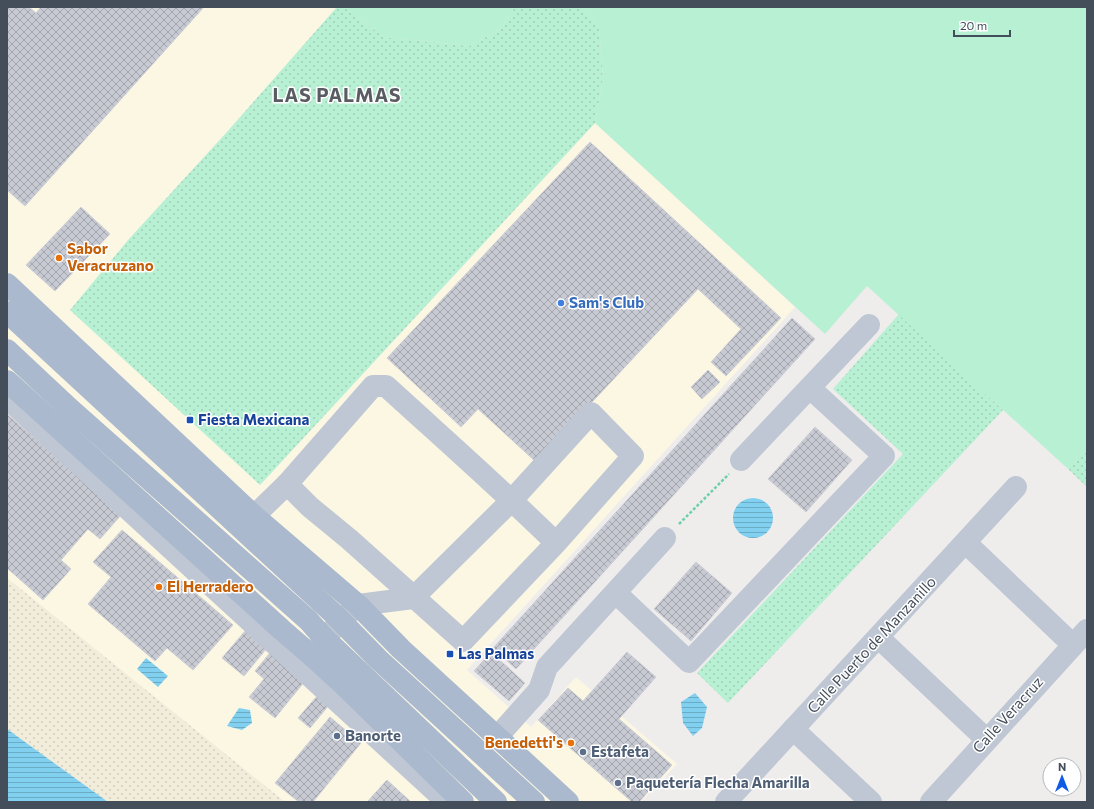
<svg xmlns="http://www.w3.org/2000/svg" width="1094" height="809" font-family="Commissioner,sans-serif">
	<defs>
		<pattern id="grass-dots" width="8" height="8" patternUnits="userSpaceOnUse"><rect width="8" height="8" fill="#b7f0d2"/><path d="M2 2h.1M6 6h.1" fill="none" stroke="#9fcfb7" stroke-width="1.8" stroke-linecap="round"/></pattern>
		<pattern id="sand-dots" width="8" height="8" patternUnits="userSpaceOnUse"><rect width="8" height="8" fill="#f2eddb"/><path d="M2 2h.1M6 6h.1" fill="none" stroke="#d1cdbe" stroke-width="1.8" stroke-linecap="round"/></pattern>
		<pattern id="water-rules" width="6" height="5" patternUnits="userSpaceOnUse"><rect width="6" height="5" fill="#81d0f0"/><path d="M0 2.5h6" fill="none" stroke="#6babc5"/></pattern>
		<pattern id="building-cross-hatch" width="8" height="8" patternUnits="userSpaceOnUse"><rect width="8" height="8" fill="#c8cad3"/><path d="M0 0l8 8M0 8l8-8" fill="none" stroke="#a4a6ae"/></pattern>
	</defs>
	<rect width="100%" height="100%" fill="#efecec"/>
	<polygon fill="#fcf7e3" points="7,7 337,7 227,132 129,239 260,485 595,123 795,307 467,670 531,727 576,677 677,764 641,802 285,802 7,578"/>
	<g fill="url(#grass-dots)">
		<polygon points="337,7 344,7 384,37 469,46 501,29 515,7 582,7 599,27 603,79 595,123 260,485 70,310 129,239 227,132"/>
		<polygon points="899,314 1003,410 728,703 697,673 903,454 833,389"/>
		<polygon points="1087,446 1087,487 1067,468"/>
	</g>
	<polygon fill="url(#sand-dots)" points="7,578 285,802 108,802 7,729"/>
	<g fill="#b7f0d2">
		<polygon points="344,7 515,7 501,29 469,46 384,37"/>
		<polygon points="582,7 1087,7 1087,446 1067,468 867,286 825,334 595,123 603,79 599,27"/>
	</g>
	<g fill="url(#water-rules)">
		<circle cx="753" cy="518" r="20"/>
		<polygon points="146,658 168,676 158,687 137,669"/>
		<polygon points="695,693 707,707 702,728 693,736 683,723 681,702"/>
		<polygon points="239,708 250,710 252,723 242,730 227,726"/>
		<polygon points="7,729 108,802 7,802"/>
	</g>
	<g fill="url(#building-cross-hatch)" stroke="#d0d1d8">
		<polygon points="7,7 29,7 36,13 41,7 204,7 25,206 7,190"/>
		<polygon points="590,142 781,318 726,376 711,362 741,329 698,289 536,462 478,409 461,427 387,358"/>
		<polygon points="81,207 110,234 55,291 26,265"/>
		<polygon points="792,318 815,339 516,669 493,648"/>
		<polygon points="708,370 720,382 702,399 691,387"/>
		<polygon points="7,414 122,514 100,539 88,529 61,560 71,569 43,600 7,568"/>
		<polygon points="815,427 852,460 806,512 768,479"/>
		<polygon points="122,530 233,625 193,670 167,648 155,661 88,604 111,577 93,562"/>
		<polygon points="696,562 732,593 691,641 654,609"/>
		<polygon points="245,631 267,648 244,676 222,658"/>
		<polygon points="274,648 309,676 275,718 249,697 264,679 255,671"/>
		<polygon points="491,652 525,683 509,701 474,671"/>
		<polygon points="627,652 656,677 619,719 672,765 639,802 632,802 538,720 568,688 583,701"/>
		<polygon points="317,696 329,705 310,728 298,718"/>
		<polygon points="330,717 361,743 313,802 299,802 275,783"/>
		<polygon points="387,780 411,802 367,802"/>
	</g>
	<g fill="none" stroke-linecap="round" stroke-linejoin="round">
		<polyline stroke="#6dd0a7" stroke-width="2.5" stroke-dasharray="3 2" stroke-linecap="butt" points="679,524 729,474"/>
		<g stroke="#bec7d3" stroke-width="22">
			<polyline points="7,398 447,802"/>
			<polyline points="741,460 869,325"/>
			<polyline points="254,516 287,484"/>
			<polyline points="966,543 1073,645"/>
			<polyline points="616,593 689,662 884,456 810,388"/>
			<polyline points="879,638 986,739"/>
			<path d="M 313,653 L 340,621 L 358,605 L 413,598 L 512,500 L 591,413 L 633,456 L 556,543 C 501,489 443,438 386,386 L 373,386 L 287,484 L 310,507 L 349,539 L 463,641 L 556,543"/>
			<polyline points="793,729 871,802"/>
			<polyline points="498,736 539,690 547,667 665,538"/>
			<polyline points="726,802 1016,487"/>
			<polyline points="931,802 1087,630"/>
		</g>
		<g stroke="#aab9cd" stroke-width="22">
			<polyline points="7,284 254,516 358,605 401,649 568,802"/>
			<polyline points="7,312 334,614 378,659 534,802"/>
			<polyline points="7,350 70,409 308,620 325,639 496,802"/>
			<polyline points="7,381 282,630 311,655 346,687 463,802"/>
		</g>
	</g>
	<g fill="#e8710a" stroke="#fff" stroke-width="1.5">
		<circle cx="59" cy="258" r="4"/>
		<circle cx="159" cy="587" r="4"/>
		<circle cx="571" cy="743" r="4"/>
	</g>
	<circle fill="#3f7fe0" stroke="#fff" stroke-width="1.5" cx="561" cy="303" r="4"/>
	<g fill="#1a4fb4" stroke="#fff" stroke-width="1.5">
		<rect x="186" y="416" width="8" height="8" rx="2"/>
		<rect x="446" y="650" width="8" height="8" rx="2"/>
	</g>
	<g fill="#5c6f8a" stroke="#fff" stroke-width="1.5">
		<circle cx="337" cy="736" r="4"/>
		<circle cx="583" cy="752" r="4"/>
		<circle cx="618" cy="783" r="4"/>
	</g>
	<g text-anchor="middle" stroke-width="3" stroke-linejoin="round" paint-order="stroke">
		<g font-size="15" font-weight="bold" fill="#c56008" stroke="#fff" text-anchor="start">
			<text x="67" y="254">Sabor<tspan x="67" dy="17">Veracruzano</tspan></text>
			<text x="167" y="592">El Herradero</text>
			<text x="563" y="748" text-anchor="end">Benedetti's</text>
		</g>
		<g font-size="15" font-weight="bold" fill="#366cbe" stroke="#fff" text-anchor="start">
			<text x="569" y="308">Sam's Club</text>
		</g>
		<g font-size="15" font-weight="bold" fill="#164399" stroke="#fff" text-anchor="start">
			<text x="198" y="425">Fiesta Mexicana</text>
			<text x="458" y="659">Las Palmas</text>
		</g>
		<g font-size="15" fill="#444e5a" stroke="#fff">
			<text transform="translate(872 645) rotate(-47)" y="5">Calle Puerto de Manzanillo</text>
			<text transform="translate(1008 715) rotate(-48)" y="5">Calle Veracruz</text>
		</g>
		<g font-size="15" font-weight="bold" fill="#4e5e75" stroke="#fff" text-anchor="start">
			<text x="345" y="741">Banorte</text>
			<text x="591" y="757">Estafeta</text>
			<text x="626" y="788">Paquetería Flecha Amarilla</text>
		</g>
		<g font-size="19" font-weight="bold" letter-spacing="1" fill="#595c62" stroke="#fff">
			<text x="337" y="102">LAS PALMAS</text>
		</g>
	</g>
	<rect width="1094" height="809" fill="none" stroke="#444e5a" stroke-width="16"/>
	<g transform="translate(1062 777)"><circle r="19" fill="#ffffff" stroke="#b4b8bd"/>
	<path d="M0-3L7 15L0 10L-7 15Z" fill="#0f5be6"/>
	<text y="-6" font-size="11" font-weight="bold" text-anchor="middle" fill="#444e5a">N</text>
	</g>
	<path d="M954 30v6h56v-6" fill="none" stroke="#444e5a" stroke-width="2"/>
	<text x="960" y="30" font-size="12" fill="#444e5a" stroke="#ffffff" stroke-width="3" paint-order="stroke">20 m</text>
</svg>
